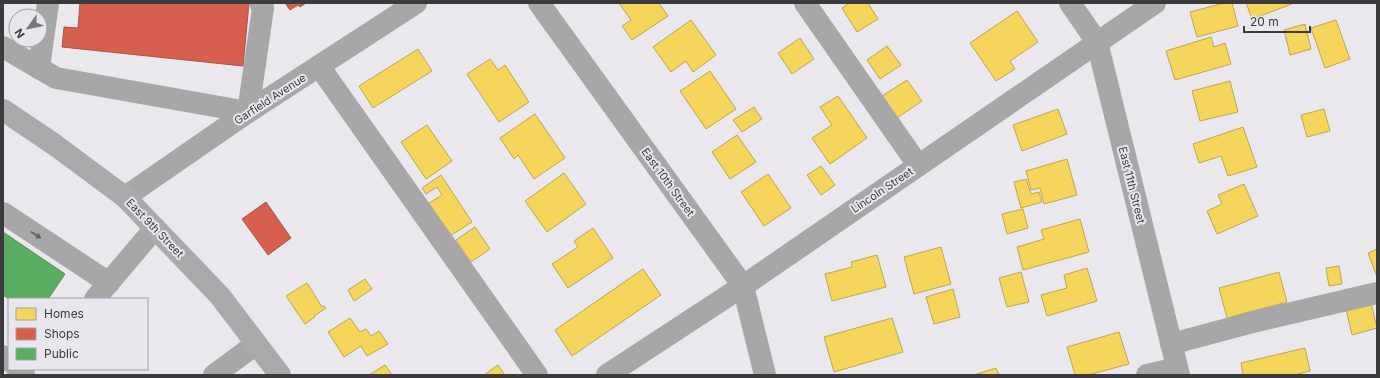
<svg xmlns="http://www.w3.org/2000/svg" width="1380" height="378" font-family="Inter,sans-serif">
	<rect width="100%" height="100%" fill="#eae8ec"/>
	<g fill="#f6d55c" stroke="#bea653">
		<polygon points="619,3 659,3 668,16 632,40 622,26 631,20"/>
		<polygon points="850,3 868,3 878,19 857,32 842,8"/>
		<polygon points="1224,3 1232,3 1238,26 1197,37 1190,12"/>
		<polygon points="1246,3 1292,3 1292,4 1252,19"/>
		<polygon points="1017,11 1038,42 1010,61 1015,69 996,81 970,43"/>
		<polygon points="691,20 716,55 693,72 686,61 671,72 653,47"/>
		<polygon points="1336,20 1350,59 1325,68 1311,28"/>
		<polygon points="1305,24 1311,49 1290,55 1284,30"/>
		<polygon points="1211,37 1214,47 1225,43 1231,64 1175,80 1166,51"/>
		<polygon points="800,38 814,59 792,74 778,53"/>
		<polygon points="887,46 901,65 880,79 867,60"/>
		<polygon points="418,49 432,71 373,108 359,86"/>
		<polygon points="490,59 498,70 505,65 529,102 499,122 467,74"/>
		<polygon points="710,71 736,109 706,129 680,91"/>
		<polygon points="907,80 922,101 897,118 882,96"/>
		<polygon points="1230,81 1238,112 1200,121 1192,91"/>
		<polygon points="838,96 867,138 830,164 812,138 832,125 820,107"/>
		<polygon points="754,107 762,119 742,132 733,120"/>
		<polygon points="1058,109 1067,134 1022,151 1013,125"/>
		<polygon points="1324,109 1330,131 1307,137 1301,115"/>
		<polygon points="535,114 565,158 534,179 518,155 514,159 500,138"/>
		<polygon points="427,125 452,161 426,179 401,142"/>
		<polygon points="1243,127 1257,167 1228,176 1221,156 1199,163 1193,144"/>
		<polygon points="737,135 756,162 730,179 712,152"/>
		<polygon points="1067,159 1077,195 1044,204 1040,188 1031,190 1026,171"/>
		<polygon points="821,166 835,185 821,195 807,175"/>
		<polygon points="564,173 586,204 547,232 525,201"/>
		<polygon points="768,174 791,208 764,226 741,192"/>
		<polygon points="441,175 472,222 450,236 429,203 442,195 437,187 426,194 422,188"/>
		<polygon points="1026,179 1031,194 1039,192 1042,202 1021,208 1014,182"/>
		<polygon points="1244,184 1258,216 1217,234 1207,211 1222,204 1218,195"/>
		<polygon points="1023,209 1028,228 1007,234 1002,214"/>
		<polygon points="1080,219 1089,252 1023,270 1017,247 1044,239 1041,230"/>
		<polygon points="475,227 490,249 471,262 456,240"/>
		<polygon points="593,228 613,258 568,288 552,264 578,247 574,241"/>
		<polygon points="941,247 951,284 914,294 904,257"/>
		<polygon points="1377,249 1377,277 1368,253"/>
		<polygon points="877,255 886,287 832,301 825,274 852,267 851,262"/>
		<polygon points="1339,266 1342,284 1329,286 1326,268"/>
		<polygon points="1087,268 1097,301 1047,316 1041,295 1067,288 1064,275"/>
		<polygon points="643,269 661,295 572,356 555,330"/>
		<polygon points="1021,272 1029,302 1007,307 999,278"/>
		<polygon points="1279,272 1287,302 1227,318 1219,288"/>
		<polygon points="365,279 372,289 354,301 348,290"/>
		<polygon points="307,283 322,307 324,306 326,308 314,316 315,317 305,324 286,296"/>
		<polygon points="953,289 960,317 934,324 926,297"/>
		<polygon points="1371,303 1377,328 1352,335 1346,309"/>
		<polygon points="350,318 360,332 366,329 371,336 379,331 388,344 367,356 361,346 344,357 328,332"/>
		<polygon points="892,318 903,352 834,372 824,337"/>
		<polygon points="1119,332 1129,364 1088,375 1075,375 1067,347"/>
		<polygon points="1305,348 1310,371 1294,375 1243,375 1241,363"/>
		<polygon points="385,365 392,375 369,375"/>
		<polygon points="498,365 505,375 484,375"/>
		<polygon points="996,368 999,375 974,375"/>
	</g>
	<g fill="#d6604d" stroke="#a85548">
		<polygon points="80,3 249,3 243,66 62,47 64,27 78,28"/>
		<polygon points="285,3 306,3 300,7 298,5 290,10"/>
		<polygon points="266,202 291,238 268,255 242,219"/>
	</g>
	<polygon fill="#5aae61" stroke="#518b56" points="3,232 65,274 48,299 9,299 3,295"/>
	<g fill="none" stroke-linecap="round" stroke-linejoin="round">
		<g stroke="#a8a7a8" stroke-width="22">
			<polyline points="539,3 743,286 765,375"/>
			<polyline points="805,3 918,165"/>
			<polyline points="1070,3 1097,42 1179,375"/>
			<polyline points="3,47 56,78 248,112 263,8 260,3"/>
			<polyline points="319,66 537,375"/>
			<polyline points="39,68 48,3"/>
			<polyline points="125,197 248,112 416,3"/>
			<polyline points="3,213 109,283"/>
			<polyline points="95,299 155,228"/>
			<polyline points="1171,344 1253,322 1377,293"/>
			<polyline points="3,356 9,361"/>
			<polyline points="17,369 24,375"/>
			<polyline points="214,375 256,344"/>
			<polyline points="607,375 743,286 1155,3"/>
			<polyline points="1147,375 1177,368"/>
		</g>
		<polyline stroke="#aaa9ab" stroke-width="22" points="3,110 55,145 125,197 220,296 280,375"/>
	</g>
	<defs><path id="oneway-solid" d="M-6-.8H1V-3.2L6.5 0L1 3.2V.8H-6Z"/></defs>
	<use fill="#616062" href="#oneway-solid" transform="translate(36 235) rotate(33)"/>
	<g text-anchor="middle" stroke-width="4" stroke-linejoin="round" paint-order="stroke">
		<g font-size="11" fill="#3b3a3d" stroke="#e9e7ed">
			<text transform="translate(270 99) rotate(-33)" y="4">Garfield Avenue</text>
			<text transform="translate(668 182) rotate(54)" y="4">East 10th Street</text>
			<text transform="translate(1132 185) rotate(76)" y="4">East 11th Street</text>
			<text transform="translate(882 190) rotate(-34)" y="4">Lincoln Street</text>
			<text transform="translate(155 228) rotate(46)" y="4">East 9th Street</text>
		</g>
	</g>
	<rect width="1380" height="378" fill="none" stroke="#3b3a3d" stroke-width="8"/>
	<rect x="8" y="298" width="140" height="72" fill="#e9e7ed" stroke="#a3a2a7"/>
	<rect x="16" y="308" width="20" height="12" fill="#f6d55c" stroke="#a3a2a7"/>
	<text x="44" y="318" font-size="12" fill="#3b3a3d">Homes</text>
	<rect x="16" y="328" width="20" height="12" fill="#d6604d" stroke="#a3a2a7"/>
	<text x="44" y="338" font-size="12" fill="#3b3a3d">Shops</text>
	<rect x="16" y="348" width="20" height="12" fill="#5aae61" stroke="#a3a2a7"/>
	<text x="44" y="358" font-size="12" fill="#3b3a3d">Public</text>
	<g transform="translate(28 28) rotate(237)"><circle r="19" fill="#e9e7ed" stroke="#a3a2a7"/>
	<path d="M0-3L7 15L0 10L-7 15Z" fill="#78777a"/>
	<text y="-6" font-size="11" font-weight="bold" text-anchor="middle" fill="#3b3a3d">N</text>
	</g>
	<path d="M1244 26v6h66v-6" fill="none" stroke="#3b3a3d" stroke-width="2"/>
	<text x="1250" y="26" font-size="12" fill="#3b3a3d" stroke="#e9e7ed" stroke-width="3" paint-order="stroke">20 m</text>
</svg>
